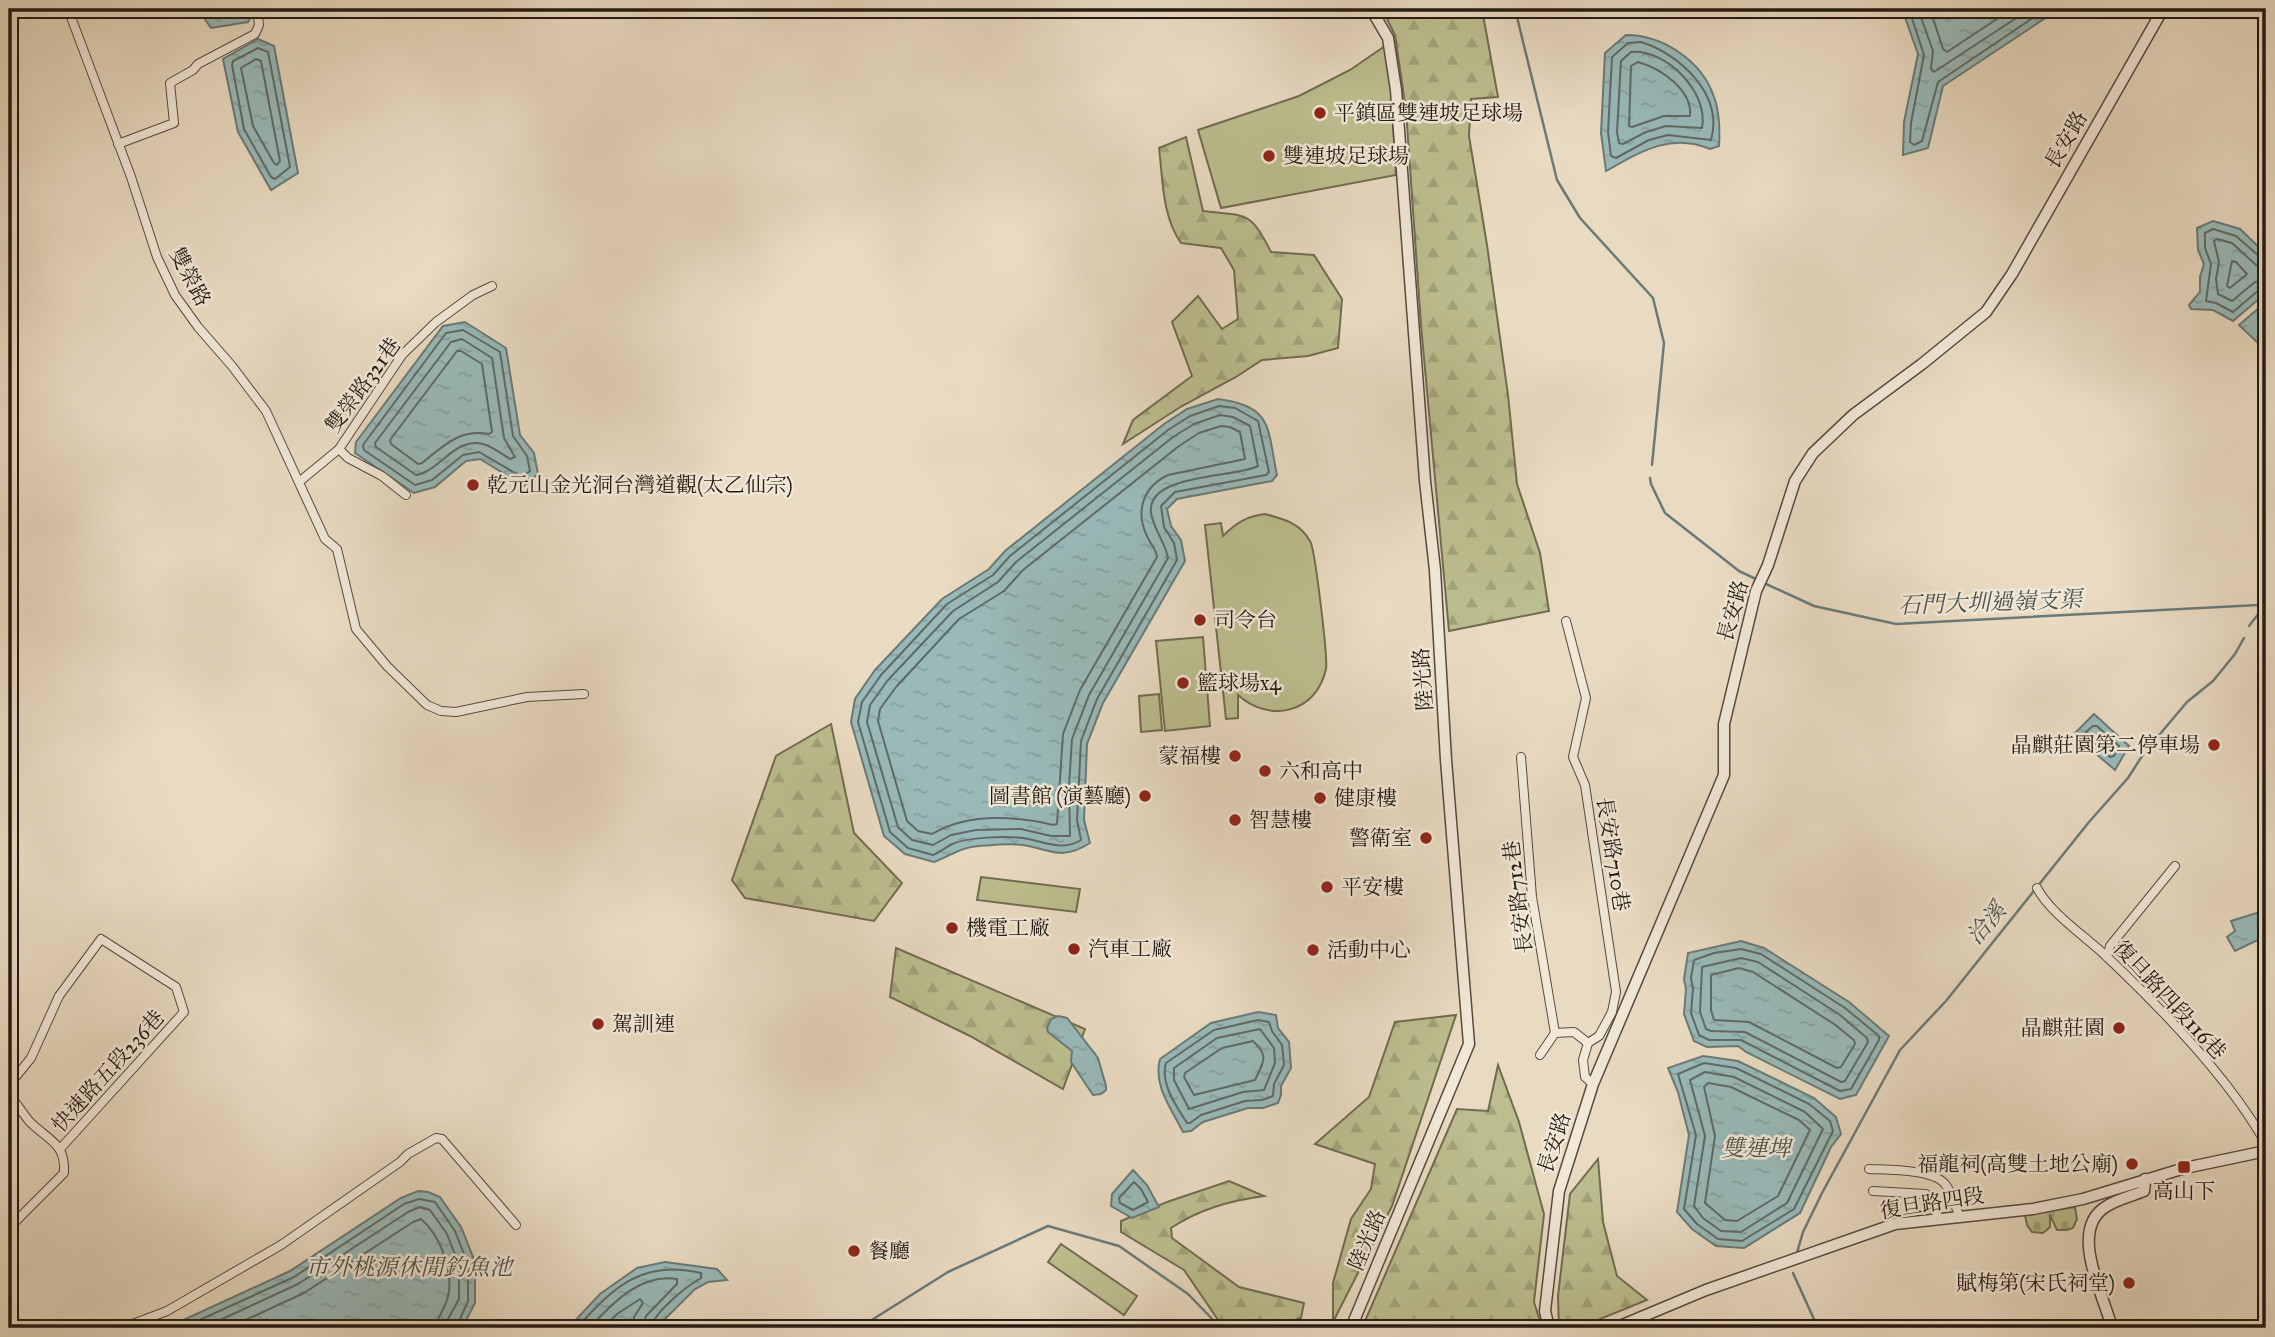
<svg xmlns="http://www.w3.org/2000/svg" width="2275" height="1337" font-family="'IM FELL Great Primer','Noto Serif TC',serif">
	<defs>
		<pattern id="forest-firs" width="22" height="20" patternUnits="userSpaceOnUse" patternTransform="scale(1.75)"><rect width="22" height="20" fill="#bcbe8f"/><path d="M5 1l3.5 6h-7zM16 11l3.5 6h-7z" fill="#a1a37a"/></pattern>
		<pattern id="cemetery-stones" width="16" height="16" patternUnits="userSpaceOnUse" patternTransform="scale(1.75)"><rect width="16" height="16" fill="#bcbe8f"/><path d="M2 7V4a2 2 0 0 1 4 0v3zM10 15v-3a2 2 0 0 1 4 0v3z" fill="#a1a37a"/></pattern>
		<pattern id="water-ripples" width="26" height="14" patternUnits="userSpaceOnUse" patternTransform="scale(1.75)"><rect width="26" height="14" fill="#99bab9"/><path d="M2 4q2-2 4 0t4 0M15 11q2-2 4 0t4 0" fill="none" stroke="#849f9e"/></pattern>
	</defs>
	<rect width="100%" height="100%" fill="#e9dbc2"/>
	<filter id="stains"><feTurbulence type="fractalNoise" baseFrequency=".00286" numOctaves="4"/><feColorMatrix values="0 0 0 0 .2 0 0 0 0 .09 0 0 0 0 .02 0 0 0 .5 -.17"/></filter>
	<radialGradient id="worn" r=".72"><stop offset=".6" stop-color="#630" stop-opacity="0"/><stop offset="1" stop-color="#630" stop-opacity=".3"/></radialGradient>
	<g fill="url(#forest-firs)" stroke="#706c51" stroke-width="2">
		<polygon points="1382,9 1482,9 1498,97 1471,99 1469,136 1487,245 1508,395 1517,484 1540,553 1549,611 1449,631 1421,325 1406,110 1395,35"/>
		<path d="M 1186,137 L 1203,211 C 1248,216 1250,211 1271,252 L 1314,255 L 1342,299 L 1338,348 L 1308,356 L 1262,360 L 1236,377 L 1182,406 L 1123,444 L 1133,420 L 1192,376 L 1172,322 L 1198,296 L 1222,329 L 1238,319 L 1234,270 L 1221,248 L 1181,243 C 1162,216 1163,180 1159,148 Z"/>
		<polygon points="831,724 854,833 902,883 874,921 745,898 732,880 776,756"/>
		<polygon points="896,948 1085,1029 1063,1089 970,1036 890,997"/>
		<polygon points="1456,1015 1392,1206 1333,1322 1333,1283 1351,1219 1371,1189 1375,1164 1315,1144 1369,1097 1395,1022"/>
		<polygon points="1498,1065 1519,1122 1544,1214 1534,1302 1542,1328 1362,1328 1457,1109 1488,1111"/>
		<polygon points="1598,1159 1603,1222 1617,1276 1647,1300 1578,1328 1559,1328 1558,1296 1570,1194"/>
		<path d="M 1229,1181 L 1264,1196 C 1229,1201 1200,1209 1171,1228 L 1172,1238 L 1239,1287 L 1304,1303 L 1301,1318 L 1269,1328 L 1223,1327 L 1184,1270 L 1121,1232 L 1121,1221 L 1167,1202 Z"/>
	</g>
	<polygon fill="url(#cemetery-stones)" stroke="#706c51" stroke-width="2" points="2075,1207 2077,1219 2073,1228 2067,1230 2057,1230 2050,1215 2050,1227 2043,1233 2032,1232 2027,1225 2025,1215"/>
	<g fill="#bcbe8f" stroke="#706c51" stroke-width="2">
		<polygon points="1385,46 1391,89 1396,175 1221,208 1198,130 1299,96 1350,70"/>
		<path d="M 1265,514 C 1284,519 1300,523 1310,541 C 1315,548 1328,659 1326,669 C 1316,714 1269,723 1238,695 L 1238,718 L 1226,719 L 1205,525 L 1221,523 L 1223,536 C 1236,523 1247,516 1265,514 Z"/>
		<polygon points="1203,637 1210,726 1165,731 1156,641"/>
		<polygon points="1159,694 1162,730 1141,732 1139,696"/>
		<polygon points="981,877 1080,889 1076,912 977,900"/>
		<polygon points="1061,1244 1137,1296 1124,1315 1048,1262"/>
	</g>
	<g fill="url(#water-ripples)" stroke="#6a7a77" stroke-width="2">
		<polygon points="198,9 252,9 252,14 248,22 211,28"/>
		<polygon points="1902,9 2059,9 1943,86 1928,148 1903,155 1904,122 1918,54"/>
		<path d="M 1626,35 C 1663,35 1702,61 1714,97 C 1720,113 1720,129 1719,146 L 1710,149 C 1671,132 1640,152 1606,171 L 1601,133 L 1605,53 Z"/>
		<polygon points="258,39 274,46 298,173 271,190 238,132 223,59"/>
		<polygon points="2213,221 2240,229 2266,254 2266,293 2233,321 2213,310 2191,309 2189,305 2200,292 2200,277 2204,264 2198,250 2197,228"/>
		<polygon points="2266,302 2266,340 2260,345 2239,325"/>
		<polygon points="465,322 506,348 520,435 534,453 538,474 524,486 480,459 466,461 435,487 414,493 355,453 356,442 443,326"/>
		<path d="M 1218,399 C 1274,406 1267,429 1277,475 L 1272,481 L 1177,499 L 1167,509 L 1171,526 L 1181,540 L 1185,561 L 1103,703 L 1087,744 L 1084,820 L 1090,843 C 1061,861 1053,850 1023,845 C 1009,843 993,845 979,846 C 961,847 950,856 934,862 L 905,854 L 884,836 L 851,722 L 855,699 L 875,670 L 942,599 L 989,569 L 1005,551 L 1164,424 L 1187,409 Z"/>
		<polygon points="2094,714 2129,746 2115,770 2076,737 2075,733"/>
		<polygon points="2266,910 2266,936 2235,951 2227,937 2235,931 2231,921"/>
		<polygon points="1741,941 1764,948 1849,1002 1889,1036 1856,1095 1840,1099 1746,1052 1738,1046 1707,1047 1694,1041 1684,1014 1686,989 1684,979 1688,953"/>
		<path d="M 1258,1012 L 1276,1015 L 1278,1028 L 1289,1042 L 1291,1068 L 1281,1086 L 1281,1095 L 1278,1103 L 1263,1108 L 1248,1108 L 1203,1122 L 1191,1131 L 1183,1132 C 1171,1108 1153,1086 1160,1059 L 1211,1023 Z"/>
		<polygon points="1058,1016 1067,1018 1098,1058 1106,1086 1106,1090 1101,1094 1093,1095 1071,1062 1072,1051 1048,1032 1047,1028 1051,1019"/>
		<polygon points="1703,1056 1738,1061 1814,1098 1836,1117 1841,1134 1831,1147 1800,1213 1744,1248 1716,1246 1692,1229 1677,1212 1689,1135 1678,1092 1668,1068"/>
		<polygon points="1133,1170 1147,1185 1159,1207 1132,1218 1111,1206 1112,1194"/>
		<polygon points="418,1191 428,1192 440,1197 461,1227 475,1262 475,1303 462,1328 166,1328 290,1271 401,1198"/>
		<polygon points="665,1262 717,1269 727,1280 708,1282 695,1289 656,1328 568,1328 600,1294 637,1268"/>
	</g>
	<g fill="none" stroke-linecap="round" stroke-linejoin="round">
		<g stroke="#5e6a66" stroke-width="2">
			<polyline points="1909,9 1924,55 1911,123 1910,142 1914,145 1922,141 1938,82 2046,9"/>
			<polyline points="1918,9 1933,51 1931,69 1934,72 2030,9"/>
			<polyline points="1930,9 1943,49 1947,52 2012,9"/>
			<path d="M 1641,42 C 1680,54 1724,95 1711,140 L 1668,135 L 1649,140 L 1616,158 L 1611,156 L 1608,132 L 1612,57 L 1628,43 Z"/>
			<polygon points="258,48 268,52 290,167 275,179 271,177 244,129 232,65 233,61"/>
			<path d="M 1631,52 C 1667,49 1709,93 1702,128 L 1666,126 L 1646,132 L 1623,144 L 1619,143 L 1617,132 L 1621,61 Z"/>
			<polygon points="256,59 261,61 280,161 277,165 274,163 253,126 241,68"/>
			<path d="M 1638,62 C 1660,68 1693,90 1690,116 L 1664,116 L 1632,127 L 1629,126 L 1631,66 Z"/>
			<polyline points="2266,259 2260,257 2236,236 2213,229 2205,233 2205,248 2211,264 2206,301 2216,303 2233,312 2259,290 2266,289"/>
			<polygon points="2232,261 2236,262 2247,274 2230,288 2227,286"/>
			<polyline points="2266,267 2256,265 2232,243 2217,239 2214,241 2219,262 2216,279 2218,294 2232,301 2255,282 2266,280"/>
			<polygon points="463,330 500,352 513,436 527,456 530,471 522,477 479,452 463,455 432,480 415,485 364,450 363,445 446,333"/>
			<path d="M 462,339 L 492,358 L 504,438 L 515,457 L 510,459 C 502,454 494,448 486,445 C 456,434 441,471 416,475 L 376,447 L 375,443 L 451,342 Z"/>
			<path d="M 457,351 L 461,351 L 482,364 L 492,432 L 489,434 C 460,429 444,445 422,463 L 418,464 L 391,444 L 390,440 Z"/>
			<path d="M 1219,406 L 1235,408 L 1258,421 L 1269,472 L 1266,475 L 1175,492 L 1161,506 L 1164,527 L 1174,543 L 1177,560 L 1097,699 L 1081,741 L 1077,820 L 1081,840 C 1062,852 1043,841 1023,838 C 1006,836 968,837 952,844 C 946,847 941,852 933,855 L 908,848 L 890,832 L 858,722 L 862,702 L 881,675 L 947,604 L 993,575 L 1010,556 L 1168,430 L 1190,416 Z"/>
			<path d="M 1220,415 L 1233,417 L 1250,426 L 1258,466 C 1236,478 1146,473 1151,513 C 1154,530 1165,542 1168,558 L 1089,695 L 1072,739 L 1069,786 L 1070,836 L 1051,836 L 1021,829 L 976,830 L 951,835 L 933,845 L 912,840 L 898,827 L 867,722 L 870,705 L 888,680 L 953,611 L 998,582 L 1016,562 L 1173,437 L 1194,424 Z"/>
			<path d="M 1221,426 L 1230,427 L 1240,432 L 1245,459 L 1168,475 C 1143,487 1135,511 1147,536 C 1150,544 1156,548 1157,557 L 1080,690 L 1063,734 L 1057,824 L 1053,825 C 1014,816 967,813 932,834 L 918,831 L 907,821 L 878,721 L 880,709 L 896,687 L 959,619 L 1004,591 L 1023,570 L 1179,446 L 1199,433 Z"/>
			<polygon points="2093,726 2097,726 2119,746 2114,756 2110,757 2086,736 2086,732"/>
			<polygon points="1741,949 1761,954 1845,1008 1879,1036 1879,1040 1851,1089 1840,1091 1741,1040 1709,1040 1699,1035 1691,1013 1693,989 1691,978 1694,960 1714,953"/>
			<polygon points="1741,958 1758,962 1840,1015 1867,1038 1868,1042 1845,1081 1841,1082 1745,1032 1711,1031 1706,1029 1700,1012 1702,967"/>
			<polygon points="1739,968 1753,972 1834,1024 1854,1040 1855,1044 1841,1067 1837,1068 1749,1022 1714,1020 1711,1010 1711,975"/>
			<path d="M 1258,1020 L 1269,1022 L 1272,1031 L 1282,1045 L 1284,1065 L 1274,1084 L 1273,1096 L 1262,1100 L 1245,1101 L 1201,1115 L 1190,1123 L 1187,1123 C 1176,1106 1160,1083 1166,1063 L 1214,1030 Z"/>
			<polygon points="1260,1029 1274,1048 1275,1063 1264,1090 1243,1092 1189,1109 1174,1080 1174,1068 1217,1038"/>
			<path d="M 1253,1041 C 1270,1057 1263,1062 1255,1080 L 1194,1095 L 1184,1077 L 1185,1073 L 1222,1048 Z"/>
			<polygon points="1704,1063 1736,1068 1809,1104 1830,1121 1833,1131 1794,1209 1742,1241 1718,1239 1697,1224 1684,1209 1696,1135 1678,1074"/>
			<polygon points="1705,1072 1734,1077 1805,1112 1823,1129 1787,1203 1741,1232 1721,1231 1703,1218 1694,1206 1705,1136 1690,1080"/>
			<polygon points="1708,1083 1731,1087 1799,1120 1810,1130 1778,1196 1737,1221 1725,1220 1705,1203 1715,1136 1704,1087"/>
			<polygon points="1134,1182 1141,1189 1148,1202 1133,1210 1120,1203 1119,1198"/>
			<polyline points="182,1328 294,1277 404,1204 419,1199 435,1202 455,1231 468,1264 468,1301 456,1328"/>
			<polyline points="203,1328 298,1284 408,1212 420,1207 430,1210 447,1234 459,1265 459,1299 448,1319 447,1328"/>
			<path d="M 228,1328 L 304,1293 L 413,1222 L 421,1219 C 440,1235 454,1271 448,1296 C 446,1308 437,1316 436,1328"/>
			<path d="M 577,1328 C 612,1287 644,1259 701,1273 L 701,1278 C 687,1286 654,1312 651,1328"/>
			<path d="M 589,1328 C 612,1304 640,1273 677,1279 L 677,1284 L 646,1316 L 643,1328"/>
			<polyline points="603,1328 617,1314 640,1299 643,1303 634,1317 632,1328"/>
		</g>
		<g stroke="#6a7a77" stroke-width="2.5">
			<polyline points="1515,9 1557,180 1580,218 1653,298 1664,343 1652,465"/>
			<polyline points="1650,478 1651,484 1665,513 1739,571 1758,580"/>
			<polyline points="1764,583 1814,606 1896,624 2258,605"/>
			<polyline points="2249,626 2266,604"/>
			<polyline points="1796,1256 1803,1232 1822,1193 1900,1050 1946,1001 2089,822 2128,778 2144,753 2187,702 2213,681 2235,654 2244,638"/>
			<polyline points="1793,1273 1818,1328"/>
			<polyline points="859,1328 948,1272 1048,1226 1119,1246 1188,1294 1221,1328"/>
		</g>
		<defs>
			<g id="minor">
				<polyline points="68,9 131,177 157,257 175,295 198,327 232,366 266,411 325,539 337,549 356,629 387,666 427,705 441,711 456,712 527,697 584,694"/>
				<polyline points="118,144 174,123 170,83 193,70 198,64 255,34 259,25 257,9"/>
				<polyline points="339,449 348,458 382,476 406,495"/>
				<polyline points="299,482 339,449 402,355 436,322 473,295 492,286"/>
				<polyline points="1566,621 1586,698 1573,757 1585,785 1616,992 1612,1012 1599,1036 1588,1043 1583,1060 1585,1077 1593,1084"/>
				<polyline points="1521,757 1532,897 1555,1033"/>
				<path d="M 2037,888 C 2050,913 2086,937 2106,956 C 2161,1008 2230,1079 2266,1144"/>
				<polyline points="2107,957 2110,946 2175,866"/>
				<polyline points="1540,1055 1555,1033 1574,1032 1588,1043"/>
				<polyline points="9,1085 31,1058 59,996 101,939 176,987 184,1012 60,1149"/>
				<path d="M 9,1094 C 16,1103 22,1112 29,1121 C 47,1140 66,1142 64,1173 L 9,1228"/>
				<path d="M 1869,1169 C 1887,1170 1933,1169 1945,1184 C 1952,1192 1955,1206 1959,1215"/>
				<polyline points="1873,1191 1926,1194 1939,1218"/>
				<polyline points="122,1328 167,1311 281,1245 400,1162 408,1154 436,1138 442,1139 516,1225"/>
			</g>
			<g id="tertiary">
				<polyline points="1351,1328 1469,1044 1446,760 1435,570 1425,481 1396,90 1388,38 1371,9"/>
				<polyline points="1549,1328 1545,1311 1559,1191 1593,1084 1724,775 1724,724 1756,591 1768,565 1795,481 1813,453 1853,415 1922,364 1986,312 2012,274 2163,9"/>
				<polyline points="1615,1328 1706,1290 1895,1224 2033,1209 2083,1199 2185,1168 2266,1151"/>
				<path d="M 2112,1328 C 2104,1295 2067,1229 2107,1206 C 2118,1199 2132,1196 2144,1191 L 2145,1179"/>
			</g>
		</defs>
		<use href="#minor" stroke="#544a3f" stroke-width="10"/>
		<use href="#tertiary" stroke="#544a3f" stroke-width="13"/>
		<use href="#minor" stroke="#f1e8d7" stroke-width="8"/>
		<use href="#tertiary" stroke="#f1e8d7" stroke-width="10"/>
	</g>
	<g fill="#8f2418" stroke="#f1e8d7" stroke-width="2.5">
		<circle cx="1320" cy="113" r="7"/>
		<circle cx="1269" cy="156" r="7"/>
		<circle cx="473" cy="485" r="7"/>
		<circle cx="1200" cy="620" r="7"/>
		<circle cx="1183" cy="683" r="7"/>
		<circle cx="2214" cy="745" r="7"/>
		<circle cx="1235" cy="756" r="7"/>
		<circle cx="1265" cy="771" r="7"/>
		<circle cx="1145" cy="796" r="7"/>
		<circle cx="1320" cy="798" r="7"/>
		<circle cx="1235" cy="820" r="7"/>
		<circle cx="1426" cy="838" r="7"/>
		<circle cx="1327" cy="887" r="7"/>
		<circle cx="952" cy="928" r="7"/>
		<circle cx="1074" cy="949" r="7"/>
		<circle cx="1313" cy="950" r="7"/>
		<circle cx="598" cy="1024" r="7"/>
		<circle cx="2119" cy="1028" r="7"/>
		<circle cx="2132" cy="1164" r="7"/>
		<rect x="2177" y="1160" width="14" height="14" rx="3.5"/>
		<circle cx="854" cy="1251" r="7"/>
		<circle cx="2129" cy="1283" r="7"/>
	</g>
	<g text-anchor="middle" stroke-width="5" stroke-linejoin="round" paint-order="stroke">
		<g font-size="21" fill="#231a13" stroke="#f1e8d7" text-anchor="start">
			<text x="1334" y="120">平鎮區雙連坡足球場</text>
			<text x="1283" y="163">雙連坡足球場</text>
			<text x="487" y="492">乾元山金光洞台灣道觀(太乙仙宗)</text>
			<text x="1214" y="627">司令台</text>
			<text x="1197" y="690">籃球場x4</text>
			<text x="2200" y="752" text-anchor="end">晶麒莊園第二停車場</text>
			<text x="1221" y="763" text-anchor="end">蒙福樓</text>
			<text x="1279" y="778">六和高中</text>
			<text x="1131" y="803" text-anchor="end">圖書館 (演藝廳)</text>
			<text x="1334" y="805">健康樓</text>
			<text x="1249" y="827">智慧樓</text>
			<text x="1412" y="845" text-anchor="end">警衛室</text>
			<text x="1341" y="894">平安樓</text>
			<text x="966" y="935">機電工廠</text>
			<text x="1088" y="956">汽車工廠</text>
			<text x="1327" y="957">活動中心</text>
			<text x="612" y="1031">駕訓連</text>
			<text x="2105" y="1035" text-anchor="end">晶麒莊園</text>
			<text x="2118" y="1171" text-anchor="end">福龍祠(高雙土地公廟)</text>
			<text x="2184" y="1198" text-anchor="middle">高山下</text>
			<text x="868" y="1258">餐廳</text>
			<text x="2115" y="1290" text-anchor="end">賦梅第(宋氏祠堂)</text>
		</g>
		<g font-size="21" fill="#231a13" stroke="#f1e8d7">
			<text transform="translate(2066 140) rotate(-60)" y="7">長安路</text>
			<text transform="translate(190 277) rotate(62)" y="7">雙榮路</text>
			<text transform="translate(363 385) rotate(-54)" y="7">雙榮路321巷</text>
			<text transform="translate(1733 611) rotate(-74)" y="7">長安路</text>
			<text transform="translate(1423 679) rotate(-94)" y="7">陸光路</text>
			<text transform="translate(1613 854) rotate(81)" y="7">長安路710巷</text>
			<text transform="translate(1518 897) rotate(-97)" y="7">長安路712巷</text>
			<text transform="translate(2170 1000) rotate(47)" y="7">復旦路四段116巷</text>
			<text transform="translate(108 1071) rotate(-48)" y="7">快速路五段236巷</text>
			<text transform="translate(1554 1143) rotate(-72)" y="7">長安路</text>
			<text transform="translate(1932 1203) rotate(-9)" y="7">復旦路四段</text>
			<text transform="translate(1367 1240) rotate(-67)" y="7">陸光路</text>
		</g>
		<g font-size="23" font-style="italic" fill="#4c524d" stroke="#f1e8d7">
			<text transform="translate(1990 602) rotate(-2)" y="8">石門大圳過嶺支渠</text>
			<text transform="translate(1986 923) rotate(-50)" y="8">洽溪</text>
			<text x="1756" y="1156">雙連埤</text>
			<text x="409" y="1275">市外桃源休閒釣魚池</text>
		</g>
	</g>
	<rect width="2275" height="1337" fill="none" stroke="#e9dbc2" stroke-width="35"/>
	<rect x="10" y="10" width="2254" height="1316" fill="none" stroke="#231a13" stroke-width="3.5"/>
	<rect x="18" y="18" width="2240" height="1302" fill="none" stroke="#231a13" stroke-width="2"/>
	<rect width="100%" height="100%" filter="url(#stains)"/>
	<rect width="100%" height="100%" fill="url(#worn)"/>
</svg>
